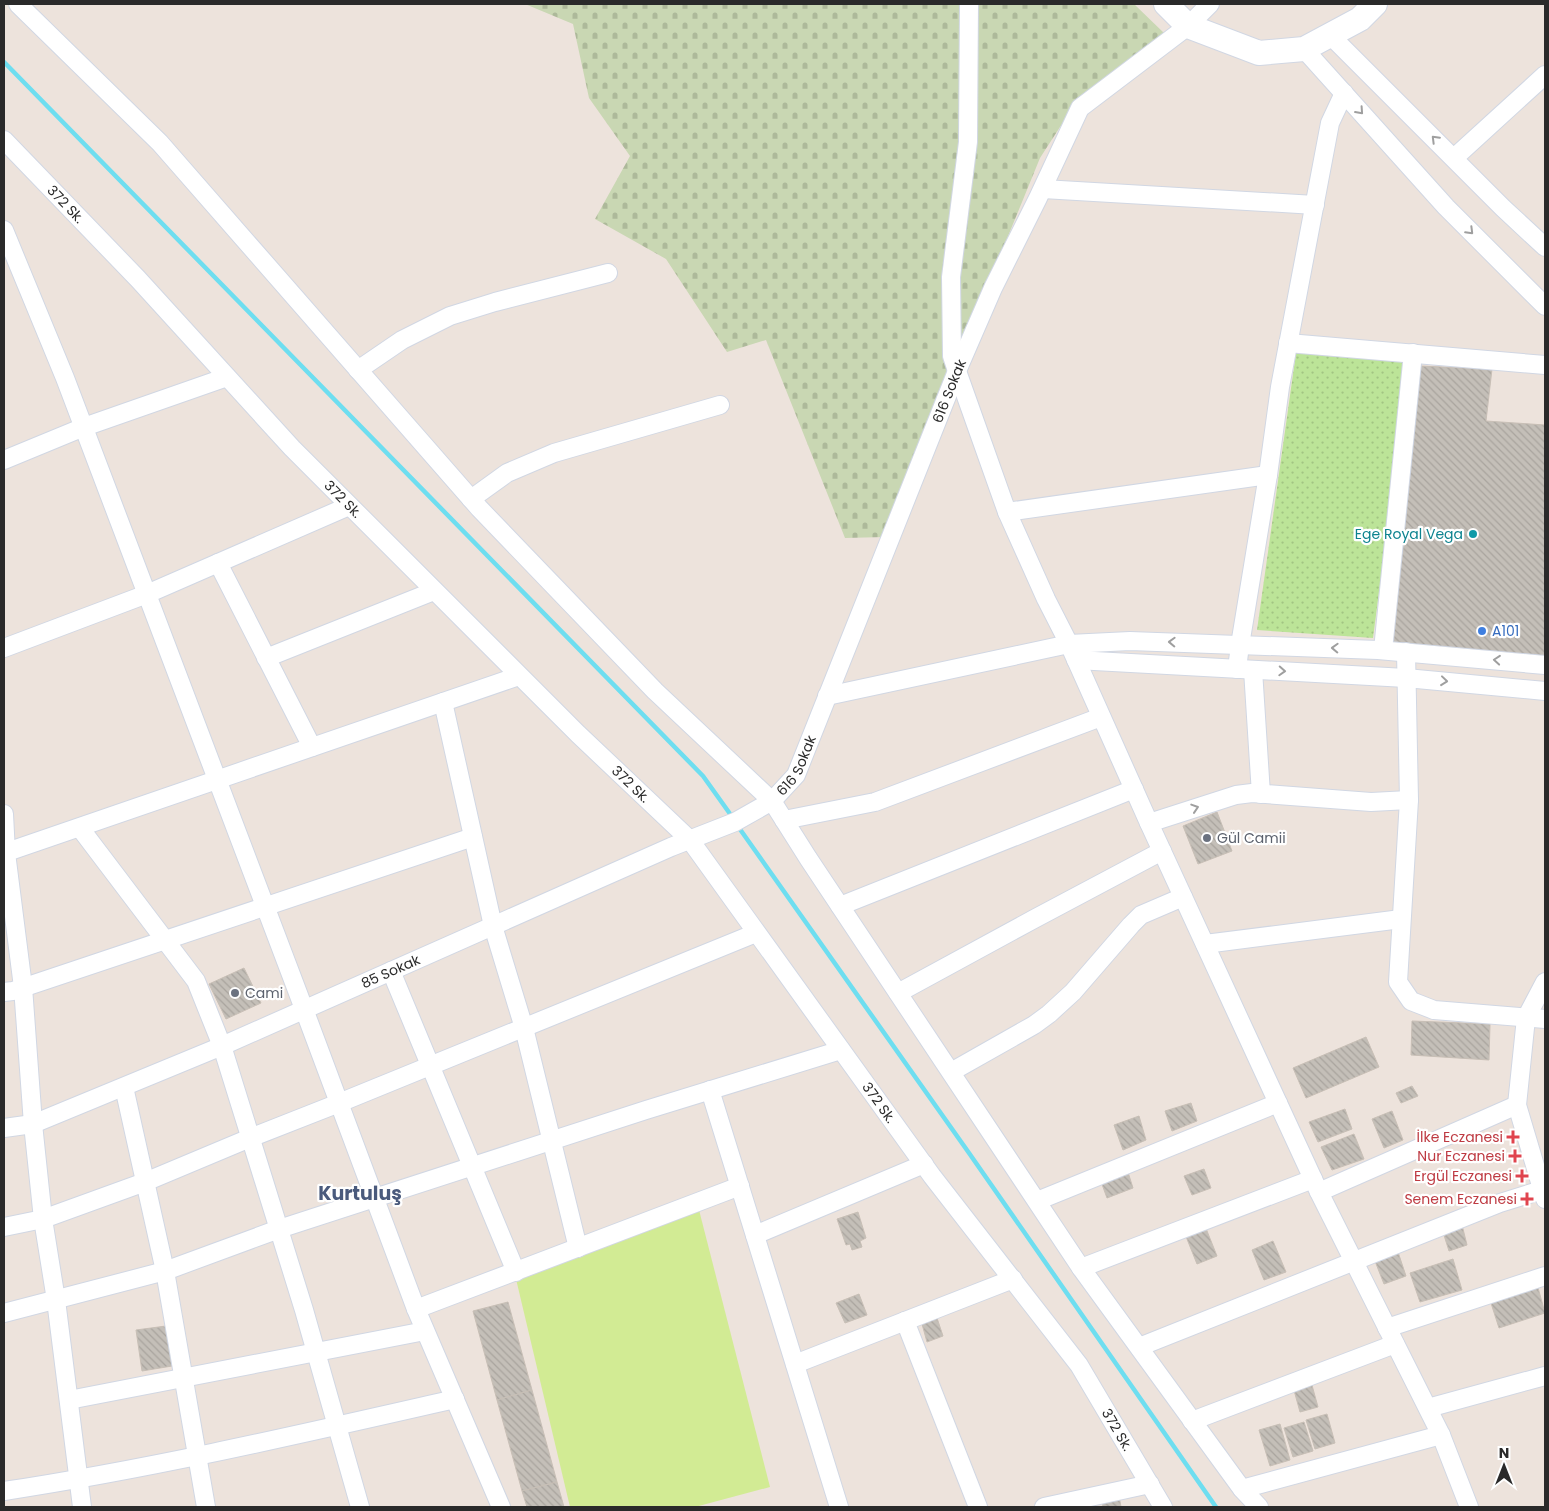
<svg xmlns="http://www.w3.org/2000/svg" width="1549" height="1511" font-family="Poppins,sans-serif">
	<defs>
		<pattern id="cemetery-stones" width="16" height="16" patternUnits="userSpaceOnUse" patternTransform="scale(1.25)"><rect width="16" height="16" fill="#c9d7b3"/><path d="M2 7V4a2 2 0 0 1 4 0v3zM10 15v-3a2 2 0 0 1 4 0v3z" fill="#adb99a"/></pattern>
		<pattern id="park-dots" width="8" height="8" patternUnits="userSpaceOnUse" patternTransform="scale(1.25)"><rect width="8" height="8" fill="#bce498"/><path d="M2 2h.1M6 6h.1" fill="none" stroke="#a2c483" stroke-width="1.8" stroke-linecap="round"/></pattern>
		<pattern id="building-back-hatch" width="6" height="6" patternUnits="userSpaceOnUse" patternTransform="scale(1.25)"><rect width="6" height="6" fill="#c4bfb8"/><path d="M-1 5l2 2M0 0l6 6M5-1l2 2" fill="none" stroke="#a9a49e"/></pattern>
	</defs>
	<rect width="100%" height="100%" fill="#ede3dc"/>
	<polygon fill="url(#cemetery-stones)" points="525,4 1134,4 1164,33 1088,95 1060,127 1040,158 885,537 845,538 766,340 727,352 666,259 595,219 630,156 589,98 573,24"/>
	<polygon fill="url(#park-dots)" points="1296,353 1409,362 1373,638 1257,630"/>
	<polygon fill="#d2eb94" points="698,1206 770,1487 695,1507 570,1507 516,1279"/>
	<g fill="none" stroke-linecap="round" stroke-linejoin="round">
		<g stroke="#6edef0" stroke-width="4.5">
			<polyline points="4,62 703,776 733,818"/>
			<polyline points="737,825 969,1153 1216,1507"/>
		</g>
	</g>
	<g fill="url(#building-back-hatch)" stroke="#c8bfb6">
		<polygon points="1419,366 1492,369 1486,421 1545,425 1545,658 1389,643"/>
		<polygon points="1217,812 1232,851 1198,864 1183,826"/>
		<polygon points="244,968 261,1003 226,1019 209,984"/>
		<polygon points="1412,1021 1490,1024 1489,1060 1411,1055"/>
		<polygon points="1366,1037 1379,1067 1306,1098 1293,1068"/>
		<polygon points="1412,1086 1418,1096 1401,1103 1396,1093"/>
		<polygon points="1191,1103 1197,1121 1172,1131 1165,1111"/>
		<polygon points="1345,1109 1352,1129 1318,1142 1309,1122"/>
		<polygon points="1392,1111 1403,1140 1384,1148 1372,1119"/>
		<polygon points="1139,1116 1146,1140 1123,1150 1114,1125"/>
		<polygon points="1354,1134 1364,1159 1332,1170 1321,1147"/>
		<polygon points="1126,1166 1133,1188 1107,1198 1099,1176"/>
		<polygon points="1204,1169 1211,1188 1192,1195 1184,1176"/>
		<polygon points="858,1212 866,1238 860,1241 862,1247 852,1250 850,1244 846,1245 837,1219"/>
		<polygon points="1462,1225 1467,1245 1449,1251 1443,1232"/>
		<polygon points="1205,1226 1217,1256 1197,1264 1185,1234"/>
		<polygon points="1273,1241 1286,1272 1264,1280 1252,1250"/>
		<polygon points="1397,1249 1406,1276 1384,1284 1373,1256"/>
		<polygon points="1453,1259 1462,1290 1420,1302 1410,1273"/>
		<polygon points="1537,1284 1545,1313 1499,1328 1490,1300"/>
		<polygon points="859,1294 867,1315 845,1323 836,1303"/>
		<polygon points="508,1302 532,1390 497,1400 473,1311"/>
		<polygon points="937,1318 943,1336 927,1342 922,1324"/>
		<polygon points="166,1326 172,1366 142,1371 136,1330"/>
		<polygon points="1310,1378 1318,1407 1300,1412 1292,1383"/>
		<polygon points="532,1390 557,1482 522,1491 497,1400"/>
		<polygon points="1327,1414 1335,1443 1315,1449 1306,1420"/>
		<polygon points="1304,1422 1313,1451 1293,1457 1284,1428"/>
		<polygon points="1280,1424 1290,1460 1270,1466 1259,1430"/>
		<polygon points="557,1482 564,1507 527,1507 522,1491"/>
		<polygon points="1119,1496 1121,1507 1103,1507 1102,1500"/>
	</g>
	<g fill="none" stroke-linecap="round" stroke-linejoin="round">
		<defs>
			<g id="street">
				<polyline points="18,4 160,143 479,508 655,691 772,801 808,858 1081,1268 1242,1489 1259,1507"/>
				<polyline points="969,4 968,142 951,277 952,356 957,371 1007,512 1046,599 1069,644 1149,823 1319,1192 1441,1435 1469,1507"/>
				<polyline points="1330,35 1503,208 1545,247"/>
				<polyline points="1304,49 1446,207 1545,306"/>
				<path id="s1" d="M 4,140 L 138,279 L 292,448 L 578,734 L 690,840 L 932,1176 L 1079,1365 L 1163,1507"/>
				<polyline points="1454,158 1545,75"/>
				<polyline points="1043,189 1315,205"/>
				<polyline points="4,230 65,378 298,993 416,1309 501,1507"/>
				<polyline points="1288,343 1545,365"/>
				<polyline points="358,370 402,340 450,316 495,302 608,273"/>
				<polyline points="4,460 84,427 227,377"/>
				<polyline points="471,499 507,473 554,453 720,405"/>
				<polyline points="1007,512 1268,475"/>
				<polyline points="218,563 312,747"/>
				<polyline points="4,648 147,594 349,506"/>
				<polyline points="1383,650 1413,353"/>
				<polyline points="1406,652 1409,800 1398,982 1411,1001 1434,1010 1545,1019"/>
				<polyline points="266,658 434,591"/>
				<polyline points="1076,660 1406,678 1545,691"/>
				<polyline points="1237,669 1240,645 1268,475 1280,387 1330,123 1344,93"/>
				<polyline points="1253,670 1261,794"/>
				<polyline points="827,696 1069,644 1130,641 1378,650 1545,665"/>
				<polyline points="443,702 493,926 524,1028 578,1248"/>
				<polyline points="4,814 6,853 23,987 33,1124 43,1219 56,1300 82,1507"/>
				<polyline points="784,820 875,802 1101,717"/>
				<polyline points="1149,823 1236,795 1252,793 1371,802 1409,800"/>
				<polyline points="80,828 196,981 222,1046 304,1310 360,1507"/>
				<polyline points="4,853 519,676"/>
				<polyline points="840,906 1134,789"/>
				<polyline points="1205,944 1401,919"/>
				<polyline points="391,971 516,1272"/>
				<polyline points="4,992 13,991 473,837"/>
				<polyline points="898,993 1034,919 1162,851"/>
				<polyline points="951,1072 1034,1025 1049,1014 1073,992 1131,925 1141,915 1183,897"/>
				<polyline points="124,1087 165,1271 206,1507"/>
				<polyline points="710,1090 839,1507"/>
				<path id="s2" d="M 4,1128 L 33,1124 L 222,1046 L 671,847 L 735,822 L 772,801 L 796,775 L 957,371 L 993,288 L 1038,198 L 1080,108 L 1188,26 L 1210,4"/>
				<polyline points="1319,1192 1517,1105"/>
				<polyline points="1545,1199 1517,1105 1526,1018 1545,982"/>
				<polyline points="1037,1201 1278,1103"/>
				<polyline points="4,1227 43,1219 145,1182 250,1138 339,1103 756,933"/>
				<polyline points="755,1235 924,1164"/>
				<polyline points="1081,1268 1313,1179"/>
				<polyline points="416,1309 740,1186"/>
				<polyline points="4,1313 165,1271 279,1229 646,1110 841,1050"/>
				<polyline points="905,1321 978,1507"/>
				<polyline points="1387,1328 1545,1276"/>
				<polyline points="1139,1347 1500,1203 1545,1189"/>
				<polyline points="795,1364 1013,1279"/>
				<polyline points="69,1400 425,1331"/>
				<polyline points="1428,1408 1545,1376"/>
				<polyline points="1192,1421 1395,1344"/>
				<polyline points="1242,1489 1441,1435"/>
				<path d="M 4,1491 C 155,1468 305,1433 455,1399"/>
				<polyline points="1044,1507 1150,1484"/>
			</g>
			<polyline id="secondary" points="1166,4 1188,26 1259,53 1304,49 1360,19 1375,4"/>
		</defs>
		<use href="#street" stroke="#d1d7e3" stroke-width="20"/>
		<use href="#secondary" stroke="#d1d7e3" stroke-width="26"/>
		<use href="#street" stroke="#fff" stroke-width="18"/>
		<use href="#secondary" stroke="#fff" stroke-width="24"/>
	</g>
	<defs><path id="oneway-chevron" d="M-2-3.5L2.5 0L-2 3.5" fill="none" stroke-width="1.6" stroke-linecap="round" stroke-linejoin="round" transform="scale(1.25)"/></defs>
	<g stroke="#9f9f9f">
		<use href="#oneway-chevron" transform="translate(1360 111) rotate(48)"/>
		<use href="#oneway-chevron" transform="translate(1435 139) rotate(-135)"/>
		<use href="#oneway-chevron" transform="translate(1470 231) rotate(45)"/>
		<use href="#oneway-chevron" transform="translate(1172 642) rotate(-178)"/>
		<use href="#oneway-chevron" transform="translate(1335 648) rotate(-178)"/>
		<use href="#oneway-chevron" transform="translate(1497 660) rotate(-175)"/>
		<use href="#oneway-chevron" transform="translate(1282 671) rotate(3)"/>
		<use href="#oneway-chevron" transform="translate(1444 681) rotate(6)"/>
		<use href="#oneway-chevron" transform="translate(1195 808) rotate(-18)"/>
	</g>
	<circle fill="#0f9aa8" stroke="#fff" stroke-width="2" cx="1473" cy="534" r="5"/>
	<circle fill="#3f7fe0" stroke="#fff" stroke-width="2" cx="1482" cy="631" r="5"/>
	<g fill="#6b7280" stroke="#fff" stroke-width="2">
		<circle cx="1207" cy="838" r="5"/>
		<circle cx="235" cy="993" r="5"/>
	</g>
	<g fill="#e0444e" stroke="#fff" stroke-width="2">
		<path d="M1510.5 1129.5h5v5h5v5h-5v5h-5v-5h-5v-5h5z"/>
		<path d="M1512.5 1148.5h5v5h5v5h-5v5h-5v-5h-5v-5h5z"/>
		<path d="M1519.5 1168.5h5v5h5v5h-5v5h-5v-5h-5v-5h5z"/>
		<path d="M1524.5 1191.5h5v5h5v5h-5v5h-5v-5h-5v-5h5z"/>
	</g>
	<g text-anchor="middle" stroke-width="4.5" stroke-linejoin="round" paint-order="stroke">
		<g font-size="14" fill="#2a2a2a" stroke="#fff">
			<text dy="5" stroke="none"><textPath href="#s1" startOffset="89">372 Sk.</textPath></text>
			<text dy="5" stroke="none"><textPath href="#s2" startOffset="1285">616 Sokak</textPath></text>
			<text dy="5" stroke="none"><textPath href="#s1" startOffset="494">372 Sk.</textPath></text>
			<text dy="5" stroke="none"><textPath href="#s2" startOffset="880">616 Sokak</textPath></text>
			<text dy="5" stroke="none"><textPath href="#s1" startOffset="899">372 Sk.</textPath></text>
			<text dy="5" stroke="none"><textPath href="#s2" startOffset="418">85 Sokak</textPath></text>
			<text dy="5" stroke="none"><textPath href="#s1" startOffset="1304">372 Sk.</textPath></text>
			<text dy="5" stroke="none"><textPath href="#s1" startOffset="1709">372 Sk.</textPath></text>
		</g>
		<g font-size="14" fill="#0d838f" stroke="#fff" text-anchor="end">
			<text x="1463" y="539">Ege Royal Vega</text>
		</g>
		<g font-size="14" fill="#366cbe" stroke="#fff" text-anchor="start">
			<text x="1492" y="636">A101</text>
		</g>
		<g font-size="14" fill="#5b616d" stroke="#fff" text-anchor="start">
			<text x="1217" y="843">Gül Camii</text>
			<text x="245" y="998">Cami</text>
		</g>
		<g font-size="14" fill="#be3a42" stroke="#fff" text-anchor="end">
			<text x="1503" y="1142">İlke Eczanesi</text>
			<text x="1505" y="1161">Nur Eczanesi</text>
			<text x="1512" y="1181">Ergül Eczanesi</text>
			<text x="1517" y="1204">Senem Eczanesi</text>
		</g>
		<g font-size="19" font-weight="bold" fill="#4a5a7c" stroke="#fff">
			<text x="360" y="1200">Kurtuluş</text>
		</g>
	</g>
	<rect width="1549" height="1511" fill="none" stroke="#2a2a2a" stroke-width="10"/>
	<g transform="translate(1504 1466)" stroke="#ffffff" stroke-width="4" paint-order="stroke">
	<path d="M0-4L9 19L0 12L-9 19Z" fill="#2a2a2a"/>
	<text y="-8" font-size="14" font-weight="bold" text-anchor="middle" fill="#2a2a2a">N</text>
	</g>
</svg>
